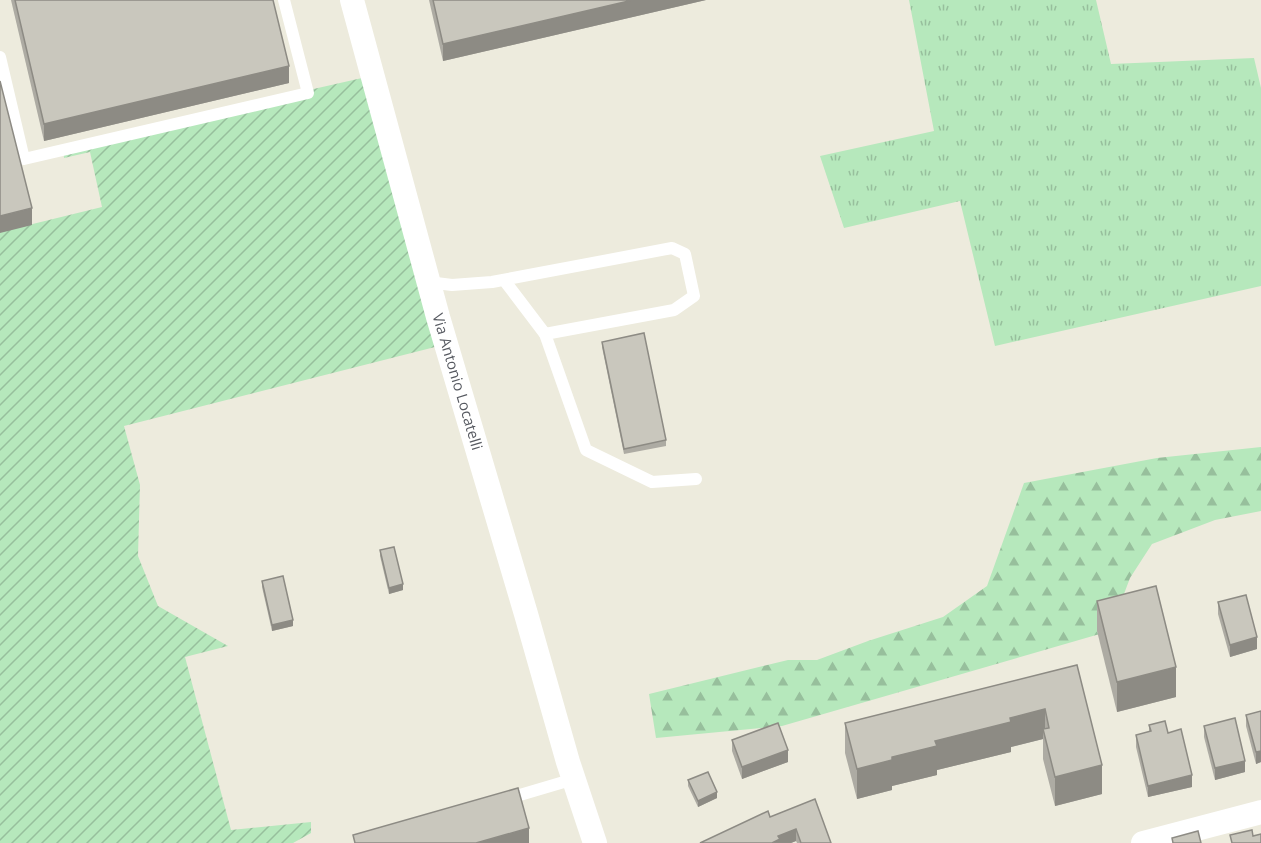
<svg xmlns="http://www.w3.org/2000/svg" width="1261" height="843" font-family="'Open Sans',sans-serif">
	<defs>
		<pattern id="grass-tufts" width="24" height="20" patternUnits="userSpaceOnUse" patternTransform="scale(1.5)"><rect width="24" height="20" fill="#b6e8bc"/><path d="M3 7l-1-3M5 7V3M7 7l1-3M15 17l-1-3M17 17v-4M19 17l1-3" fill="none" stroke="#97bf9c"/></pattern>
		<pattern id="forest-firs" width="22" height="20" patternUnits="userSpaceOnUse" patternTransform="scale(1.5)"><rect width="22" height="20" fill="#b6e8bc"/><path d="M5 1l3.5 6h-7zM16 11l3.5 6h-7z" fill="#97bf9c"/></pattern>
		<pattern id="garden-furrows" width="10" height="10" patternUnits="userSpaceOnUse" patternTransform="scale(1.5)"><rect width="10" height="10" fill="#b6e8bc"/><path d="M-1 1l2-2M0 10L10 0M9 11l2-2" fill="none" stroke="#97bf9c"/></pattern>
	</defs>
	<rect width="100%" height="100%" fill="#edebdd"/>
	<polygon fill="url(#grass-tufts)" points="909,0 1096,0 1111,64 1254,58 1261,88 1261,286 995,346 960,201 844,228 820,156 934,131"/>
	<polygon fill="url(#forest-firs)" points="1261,447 1261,511 1215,520 1152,544 1130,578 1110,631 782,726 656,738 649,694 788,660 817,660 868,641 943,617 987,586 1024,483 1157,458"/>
	<polygon fill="url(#garden-furrows)" points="362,78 435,347 124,426 140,485 138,556 158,606 228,646 185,657 231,830 311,822 311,833 293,843 0,843 0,232 102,207 90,152 64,158 63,146"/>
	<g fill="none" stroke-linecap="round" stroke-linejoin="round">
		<g stroke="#fff" stroke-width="12">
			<polyline points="0,57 24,159 308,93 284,0"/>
			<polyline points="428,282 452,285 492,282 672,248 685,254 694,296 674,310 545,334 504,280"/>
			<polyline points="545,334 586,450 652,482 696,479"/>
			<polyline points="506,799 574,779"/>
		</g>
		<g stroke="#fff" stroke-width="24">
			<path id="s1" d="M 352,0 L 438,317 L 526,614 L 568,762 L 595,843"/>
			<polyline points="1143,843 1261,812"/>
		</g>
	</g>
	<g fill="#adaba3">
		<polygon points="11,0 273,0 289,83 44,141"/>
		<polygon points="429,0 706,0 443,61"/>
		<polygon points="602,342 666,440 666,446 624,454 602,347"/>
		<polygon points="380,550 403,590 389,594 380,556"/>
		<polygon points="262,581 293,626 272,631 262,587"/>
		<polygon points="1097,601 1176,697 1117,712 1097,631"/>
		<polygon points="1218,602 1257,649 1230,657 1218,614"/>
		<polygon points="1077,665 1102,794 1055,806 1043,759 1043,739 1011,747 1011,752 937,770 937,775 892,786 892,790 857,799 845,753 845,723"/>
		<polygon points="1261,711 1261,762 1256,764 1246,726 1246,715"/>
		<polygon points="1149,725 1168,733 1192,787 1148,797 1136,747 1136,735 1149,732"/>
		<polygon points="1204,726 1245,772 1215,780 1204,737"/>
		<polygon points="732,740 788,762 742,779 732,751"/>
		<polygon points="688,780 717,798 698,807 688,786"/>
		<polygon points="770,817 831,843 797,843 796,841 791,843 700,843"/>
	</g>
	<g fill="#8d8b84">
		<polygon points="633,0 706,0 443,61 443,44"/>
		<polygon points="289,66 289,83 44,141 44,124"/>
		<polygon points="32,208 32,225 0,233 0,216"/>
		<polygon points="403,584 403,590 389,594 389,588"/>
		<polygon points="293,620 293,626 272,631 272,625"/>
		<polygon points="1257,637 1257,649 1230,657 1230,645"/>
		<polygon points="1176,667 1176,697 1117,712 1117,682"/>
		<polygon points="1045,709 1045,735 1043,729 1043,739 1011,747 1011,752 937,770 937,775 892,786 892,790 857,799 857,769 935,741 1010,718"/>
		<polygon points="788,750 788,762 742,779 742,767"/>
		<polygon points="1261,751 1261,762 1256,764 1256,752"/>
		<polygon points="1245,761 1245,772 1215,780 1215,768"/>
		<polygon points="1102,765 1102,794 1055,806 1055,777"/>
		<polygon points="1192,775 1192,787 1148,797 1148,786"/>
		<polygon points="717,792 717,798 698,807 698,801"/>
		<polygon points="529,828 529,843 476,843"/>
		<polygon points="796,829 796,841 791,843 772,843 778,836"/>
	</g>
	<g fill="#c9c7bd" stroke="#8d8b84" stroke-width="1.5">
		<polygon points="15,0 273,0 289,66 44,124"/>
		<polygon points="433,0 633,0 443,44"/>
		<polygon points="0,81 32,208 0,216"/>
		<polygon points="644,333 666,440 624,449 602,342"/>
		<polygon points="394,547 403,584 389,588 380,550"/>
		<polygon points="283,576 293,620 272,625 262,581"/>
		<polygon points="1156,586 1176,667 1117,682 1097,601"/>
		<polygon points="1246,595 1257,637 1230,645 1218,602"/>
		<polygon points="1077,665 1102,765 1055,777 1043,729 1049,728 1045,709 1010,718 1011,722 935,741 937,746 892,757 892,760 857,769 845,723"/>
		<polygon points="1261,711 1261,751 1256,752 1246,715"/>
		<polygon points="1235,718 1245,761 1215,768 1204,726"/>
		<polygon points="1165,721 1168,733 1181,729 1192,775 1148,786 1136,735 1151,731 1149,725"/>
		<polygon points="778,723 788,750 742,767 732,740"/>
		<polygon points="708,772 717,792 698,801 688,780"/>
		<polygon points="518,788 529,828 476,843 355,843 353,835"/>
		<polygon points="815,799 831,843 801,843 796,829 778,836 780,839 772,843 700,843 768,811 770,817"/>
		<polygon points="1252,830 1253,836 1261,834 1261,843 1232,843 1230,835"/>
		<polygon points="1198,831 1201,843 1173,843 1172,838"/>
	</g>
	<g text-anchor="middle" stroke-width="4.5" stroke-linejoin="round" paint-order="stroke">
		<g font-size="15" fill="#575a61" stroke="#fff">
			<text dy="5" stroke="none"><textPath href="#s1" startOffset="396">Via Antonio Locatelli</textPath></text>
		</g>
	</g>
</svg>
